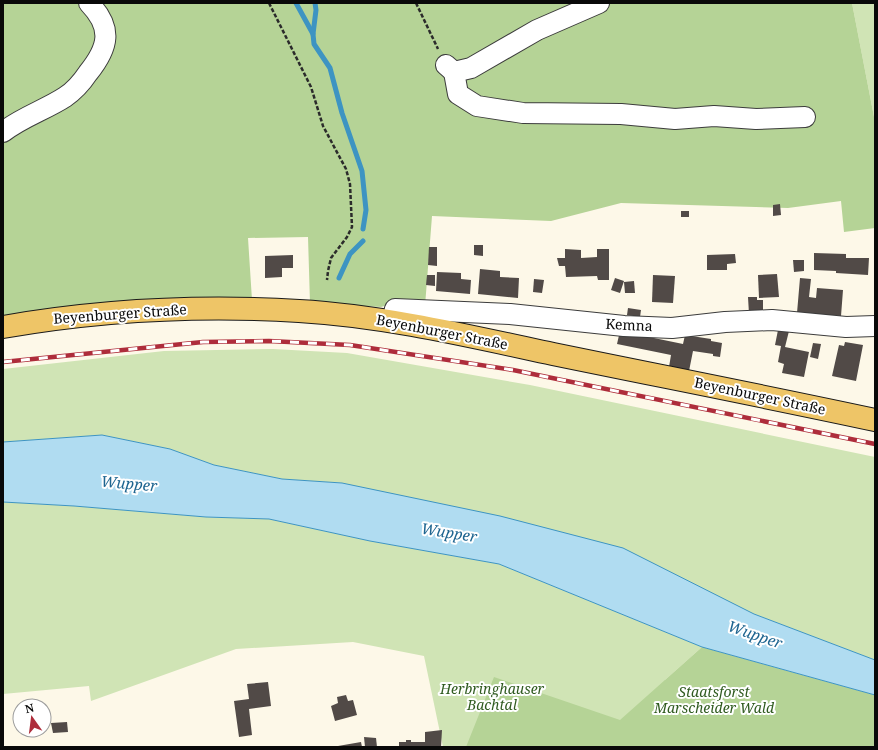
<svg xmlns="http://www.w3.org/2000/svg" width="878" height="750" font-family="'Noto Serif',serif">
	<rect width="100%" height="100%" fill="#fdf8e8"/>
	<g fill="#d0e4b5">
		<polygon points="852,3 875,3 875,122"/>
		<polygon points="273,349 347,353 530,385 875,457 875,660 754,614 342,483 282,479 214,465 170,449 102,435 3,442 3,369 164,351"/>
		<polygon points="3,502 74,506 206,517 269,519 370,541 499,564 702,647 665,680 875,747 443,747 424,656 353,642 236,649 91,701 89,686 3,694"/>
	</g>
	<g fill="#b5d396">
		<polygon points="3,3 852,3 875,122 875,228 844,232 841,201 788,208 621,203 551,221 432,216 425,306 391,304 381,307 310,303 308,237 248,238 252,300 3,320"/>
		<polygon points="702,647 875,695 875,747 466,747 494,677 620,720"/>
	</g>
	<polygon fill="#b0dcf1" stroke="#3d94c2" points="102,435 170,449 214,465 282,479 342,483 500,516 623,548 754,614 875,660 875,695 702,647 499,564 370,541 269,519 206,517 74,506 3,502 3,442"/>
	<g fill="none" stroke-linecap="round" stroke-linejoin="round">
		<g stroke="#3d94c2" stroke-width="5">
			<polyline points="296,3 313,34 314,44 330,68 342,113 362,171 366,210 363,229"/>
			<polyline points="313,34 316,10 315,3"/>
			<polyline points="339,278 350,254 363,241"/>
		</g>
	</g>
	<g fill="#514a47">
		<polygon points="780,204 781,215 773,216 773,205"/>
		<rect x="681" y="211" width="8" height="6"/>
		<polygon points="474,245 483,245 483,256 474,255"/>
		<polygon points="429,247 437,247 437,266 428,265"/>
		<polygon points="565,249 581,250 581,258 597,257 597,249 609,249 609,280 598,280 597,276 566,277 565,266 559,266 557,258 565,258"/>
		<polygon points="814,253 846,254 846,258 869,258 868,275 836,273 836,271 814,270"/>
		<polygon points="735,254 736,263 727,264 727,270 707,270 707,255"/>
		<polygon points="293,255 293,268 282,268 282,277 265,278 265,256"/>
		<polygon points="793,260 804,260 804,271 794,272"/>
		<polygon points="480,269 500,271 500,277 519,278 518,298 478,294"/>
		<polygon points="437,272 461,273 461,279 471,280 470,294 436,291"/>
		<polygon points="777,274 779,297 759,298 758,275"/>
		<polygon points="427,275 435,275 435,286 426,285"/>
		<polygon points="653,275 675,276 673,303 652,302"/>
		<polygon points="615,278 624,281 620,293 611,290"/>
		<polygon points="800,278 811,279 809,297 816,298 817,288 843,290 841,316 797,313"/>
		<polygon points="534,279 544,280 542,293 533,292"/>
		<polygon points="634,281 635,293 625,293 624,282"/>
		<polygon points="748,297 757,297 757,300 763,300 763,313 749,314"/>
		<polygon points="628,308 641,310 640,317 627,315"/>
		<polygon points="779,325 790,327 785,347 809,352 804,377 782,373 784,364 778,362 781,346 775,345"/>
		<polygon points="620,331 683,344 685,335 711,339 711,341 722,343 720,357 713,356 713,354 693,351 689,371 669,367 671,355 617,344"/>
		<polygon points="845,342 863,345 856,381 832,376 839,345 844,346"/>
		<polygon points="813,343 821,344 818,359 810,357"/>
		<polygon points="268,682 271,706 249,709 252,735 239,737 234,701 249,699 247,684"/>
		<polygon points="346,695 348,701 353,700 357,715 335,721 331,706 338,703 337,697"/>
		<polygon points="67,722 68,732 53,733 51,723"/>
		<polygon points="442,730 441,747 399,747 399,742 406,742 406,740 411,740 411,742 425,742 425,732"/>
		<polygon points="364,737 376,738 377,747 365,747"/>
		<polygon points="361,742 362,747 338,747 338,746"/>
	</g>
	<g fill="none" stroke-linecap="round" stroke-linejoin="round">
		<defs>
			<g id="minor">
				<polyline points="446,65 454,72 471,68 537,30 599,3"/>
				<polyline points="454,72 458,94 477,106 523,113 621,114 675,119 714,116 756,119 805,117"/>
				<path d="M 3,132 C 22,117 45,110 65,97 C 74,91 82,82 88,73 C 109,47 113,28 89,3"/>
				<polyline points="392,321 395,309 510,314 624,326 672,328 725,322 772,320 846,327 875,326"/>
			</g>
			<path id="major" d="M 3,327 C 101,310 200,305 299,311 C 385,316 469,336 553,354 C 660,376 768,397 875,420"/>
		</defs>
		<use href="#minor" stroke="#3c3c3c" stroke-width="22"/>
		<use href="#major" stroke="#1a1a1a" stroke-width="24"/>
		<g stroke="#2b2b2b" stroke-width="2.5" stroke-dasharray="4 2" stroke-linecap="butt">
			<polyline points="269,3 311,87 323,126 346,169 350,184 352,227 347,237 331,258 328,271 327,280"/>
			<polyline points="416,3 438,49"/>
		</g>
		<use href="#minor" stroke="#fff" stroke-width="20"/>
		<use href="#major" stroke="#eec567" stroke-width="22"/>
		<defs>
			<polyline id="rail" points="3,362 203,342 269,341 350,345 513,370 875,444"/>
		</defs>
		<use href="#rail" stroke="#ae2d3b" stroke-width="4.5"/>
		<use href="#rail" stroke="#fff" stroke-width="3" stroke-dasharray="9" stroke-linecap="butt"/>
	</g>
	<g text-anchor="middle" stroke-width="4" stroke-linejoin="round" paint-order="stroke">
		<g font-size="14" fill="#090909" stroke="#fff">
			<text transform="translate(120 314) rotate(-4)" y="5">Beyenburger Straße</text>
			<text transform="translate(629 325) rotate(3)" y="5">Kemna</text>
			<text transform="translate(442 332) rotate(11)" y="5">Beyenburger Straße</text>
			<text transform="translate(760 396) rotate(12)" y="5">Beyenburger Straße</text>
		</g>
		<g font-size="14" font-style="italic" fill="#305b20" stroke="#fff">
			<text x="492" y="694">Herbringhauser<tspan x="492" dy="16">Bachtal</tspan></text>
			<text x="714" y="697">Staatsforst<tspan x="714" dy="16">Marscheider Wald</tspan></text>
		</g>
		<g font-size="15" font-style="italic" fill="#1e6590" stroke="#fff">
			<text transform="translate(129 484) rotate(5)" y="5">Wupper</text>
			<text transform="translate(449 533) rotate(9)" y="5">Wupper</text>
			<text transform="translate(755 635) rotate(19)" y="5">Wupper</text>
		</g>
	</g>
	<rect width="878" height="750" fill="none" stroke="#090909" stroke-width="8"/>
	<g transform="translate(32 718) rotate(346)"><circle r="19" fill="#ffffff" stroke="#9d9d9d"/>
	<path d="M0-3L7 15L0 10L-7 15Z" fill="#ae2d3b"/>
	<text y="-6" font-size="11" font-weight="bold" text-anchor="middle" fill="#090909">N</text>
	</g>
</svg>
